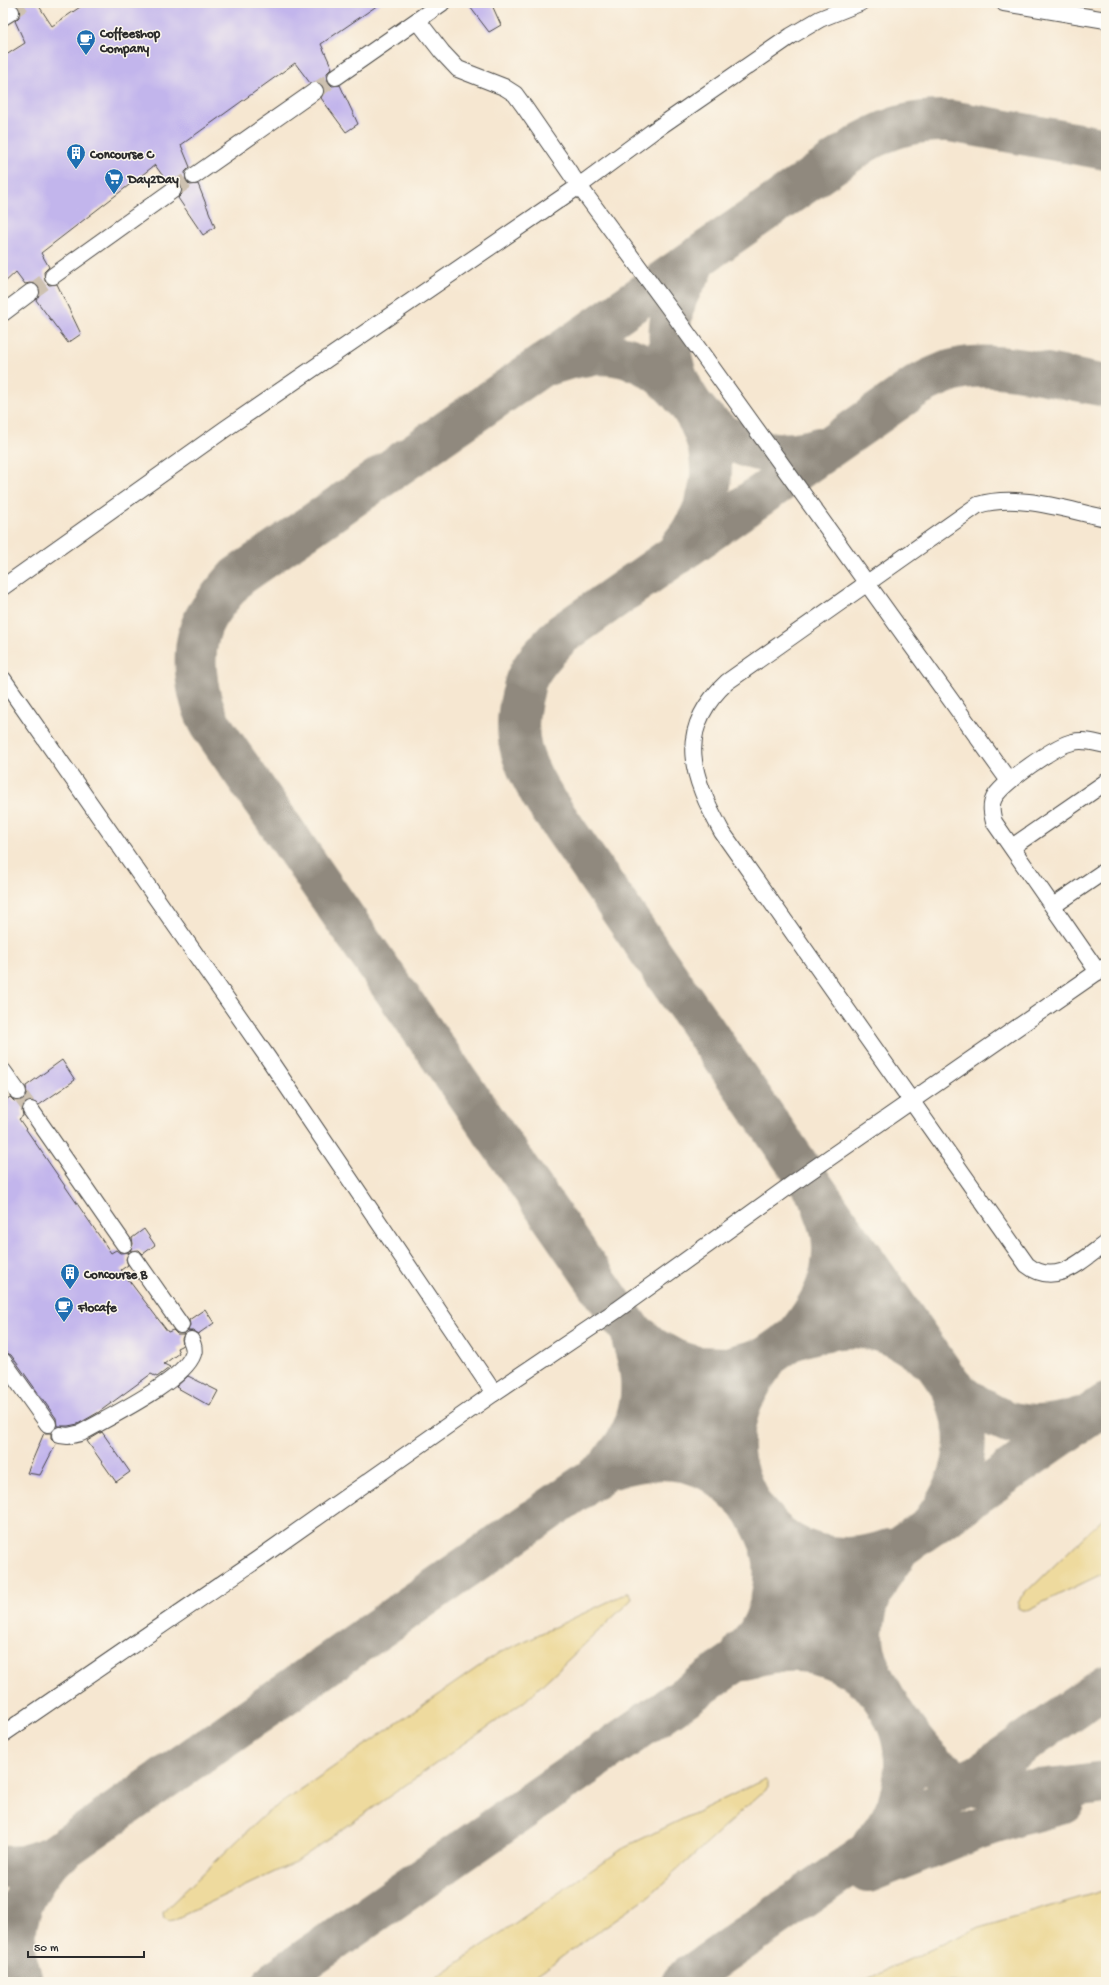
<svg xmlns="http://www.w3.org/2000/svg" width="1109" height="1985" font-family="'Gochi Hand',sans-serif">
	<rect width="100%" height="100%" fill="#fbf7ec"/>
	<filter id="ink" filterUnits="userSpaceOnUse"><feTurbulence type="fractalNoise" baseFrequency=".025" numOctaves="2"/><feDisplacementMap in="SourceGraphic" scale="8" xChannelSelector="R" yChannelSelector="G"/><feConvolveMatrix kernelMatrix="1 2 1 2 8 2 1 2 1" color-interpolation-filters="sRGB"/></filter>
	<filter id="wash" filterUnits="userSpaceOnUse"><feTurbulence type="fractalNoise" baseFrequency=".012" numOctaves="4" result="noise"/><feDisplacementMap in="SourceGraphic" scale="16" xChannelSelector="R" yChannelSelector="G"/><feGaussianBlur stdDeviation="0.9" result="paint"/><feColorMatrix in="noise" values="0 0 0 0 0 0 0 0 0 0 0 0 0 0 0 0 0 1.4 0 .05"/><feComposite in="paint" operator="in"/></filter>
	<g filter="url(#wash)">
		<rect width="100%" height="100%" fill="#f6e7d1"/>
		<g fill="#eeda9e" stroke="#8c8264">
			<polygon points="1106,1515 1106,1572 1027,1610 1022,1610 1018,1608 1018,1603 1021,1598"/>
			<polygon points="629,1592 632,1597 631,1600 525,1701 296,1862 173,1920 169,1921 164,1918 163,1913 166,1909 264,1815 497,1654"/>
			<polygon points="765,1779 768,1781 768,1787 650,1895 526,1982 430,1982 625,1847"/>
			<polygon points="1106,1890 1106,1982 861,1982 979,1927"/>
		</g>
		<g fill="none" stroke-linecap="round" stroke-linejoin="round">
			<g stroke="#90897e" stroke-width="42">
				<path d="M 1106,149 L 950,121 C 915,120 894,126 864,142 L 237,577 C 227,589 215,602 207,615 C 188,646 195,697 212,727 L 688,1413 L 904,1729 C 914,1742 924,1757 938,1768 C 985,1804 1052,1788 1106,1782"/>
				<path d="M 692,270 C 641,337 682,434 762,451 C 781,455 801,454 819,448"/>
				<path d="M 551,364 C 571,357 592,352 614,355 C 639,358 662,373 679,392 C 721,440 722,497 681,546"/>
				<path d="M 824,1209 C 827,1217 831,1226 832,1235 C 838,1277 819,1308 794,1339 C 845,1322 882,1320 926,1357"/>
				<polyline points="641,1338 652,1348 674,1360 697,1367 729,1368 757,1360"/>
				<path d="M 952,1387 L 546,802 C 524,766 511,739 522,696 C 524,690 524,683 527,678 C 534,662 549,648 561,635 L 917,386 C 932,378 946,371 963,368 C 1001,361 1067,379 1106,386"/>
				<path d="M 612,1461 C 644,1426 648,1385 633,1342"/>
				<path d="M 613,1468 C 645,1458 674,1455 705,1468 C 725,1477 744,1498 758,1514 C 764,1520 770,1529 777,1534 C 808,1560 852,1564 889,1550"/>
				<path d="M 934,1521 C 955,1493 970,1458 963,1423 C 960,1411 956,1399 952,1387 C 994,1423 1026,1436 1080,1418"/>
				<path d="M 743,1651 C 748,1645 755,1639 759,1632 C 773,1607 780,1569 769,1541 C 761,1520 748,1502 740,1481 C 723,1440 738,1398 763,1365"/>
				<path d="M 745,1659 C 789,1644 832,1648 868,1681"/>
				<path d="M 873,1844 C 902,1814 913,1768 899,1728 C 888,1697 863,1671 863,1635 C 864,1603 876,1580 895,1555"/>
				<polyline points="3,1867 23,1866 52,1857 877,1280"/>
				<polyline points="868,1872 952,1838 1019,1815 1064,1803"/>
				<path d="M 22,1982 C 20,1972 16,1962 15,1952 C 13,1914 28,1885 52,1857"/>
				<polyline points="274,1982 1106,1404"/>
				<polyline points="682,1982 1106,1686"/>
			</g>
		</g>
		<g id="blocks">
			<g fill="#c2b5ec">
				<polygon points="13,3 37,3 52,26 86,3 381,3 321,44 332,68 327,73 328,82 332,86 340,85 358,124 346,132 321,98 324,91 323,85 315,82 310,83 295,63 181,145 190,167 185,172 186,181 190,185 198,184 215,227 203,235 178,198 182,194 181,185 177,181 167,182 155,165 41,253 49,267 44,272 45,281 49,285 57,284 81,334 68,343 36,300 40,291 38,286 30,283 25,284 16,272 3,284 3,57 25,43 15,21 19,17 20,11 19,7"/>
				<polygon points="467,3 491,3 501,25 489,32"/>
				<polygon points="62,1060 75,1080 39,1105 31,1101 25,1102 22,1110 23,1116 19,1119 111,1253 116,1250 120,1253 129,1252 126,1259 128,1265 121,1270 168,1332 173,1330 177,1334 184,1334 182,1339 183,1345 177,1348 179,1353 164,1364 170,1367 169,1368 157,1377 151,1374 99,1412 78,1424 68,1426 57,1426 56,1418 11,1355 3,1351 3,1102 10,1097 14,1101 23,1100 27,1096 26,1086"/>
				<polygon points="144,1229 155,1245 143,1254 139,1250 130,1251 133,1244 132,1238"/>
				<polygon points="205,1309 214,1323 198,1334 193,1331 188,1331 190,1325 189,1320"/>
				<polygon points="188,1376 218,1391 210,1406 176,1387"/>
				<polygon points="102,1432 130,1472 116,1482 87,1441"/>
				<polygon points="44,1433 51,1433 51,1439 56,1444 40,1475 27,1473"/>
			</g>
		</g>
	</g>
	<g filter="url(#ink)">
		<use href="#blocks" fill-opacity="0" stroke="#494744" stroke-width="1"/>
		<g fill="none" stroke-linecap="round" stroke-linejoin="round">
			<g stroke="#cdc1b0" stroke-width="16" stroke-dasharray="16 8" stroke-linecap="butt">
				<polyline points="11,12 23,3"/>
				<polyline points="315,91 336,77"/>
				<polyline points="173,190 194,176"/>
				<polyline points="31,292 53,276"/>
				<polyline points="18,1092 31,1110"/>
			</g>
			<defs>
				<g id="minor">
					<polyline points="1004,3 1106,20"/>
					<polyline points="3,17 11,12"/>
					<polyline points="418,21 442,52 458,69 504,87 515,94 523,105 579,186 672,312 1009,781"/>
					<polyline points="336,77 442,3"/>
					<polyline points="194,176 315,91"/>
					<polyline points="53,276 173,190"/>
					<polyline points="3,313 31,292"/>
					<path d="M 1106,518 C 1066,510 1018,493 978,505 L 727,682 C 674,731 692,777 722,832 L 1027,1265 C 1056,1288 1082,1260 1106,1243"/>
					<polyline points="3,587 225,429 579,186 652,132 791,36 820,19 860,3"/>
					<polyline points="3,679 268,1058 494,1393"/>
					<polyline points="1012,847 1106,782"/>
					<polyline points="1053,906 1106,870"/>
					<path d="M 1098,972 L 994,822 C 992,814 990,806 994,798 C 1002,783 1056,745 1073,742 C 1084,739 1095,743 1106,745"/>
					<polyline points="3,1071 18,1092"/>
					<polyline points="31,1110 124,1244"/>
					<polyline points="135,1259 181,1325"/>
					<polyline points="3,1361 48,1424"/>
					<path d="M 60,1435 L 68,1436 L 81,1433 C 107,1418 184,1381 193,1354 C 195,1349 193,1345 191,1340"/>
					<polyline points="3,1734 258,1559 494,1393 617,1310 806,1174 1106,966"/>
				</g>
			</defs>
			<use href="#minor" stroke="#494744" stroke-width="18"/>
			<use href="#minor" stroke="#fff" stroke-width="16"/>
		</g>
	</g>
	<defs>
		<symbol id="cafe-pin" viewBox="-11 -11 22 30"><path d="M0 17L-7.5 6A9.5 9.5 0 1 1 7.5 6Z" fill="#1f6fb2" stroke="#fbf7ec"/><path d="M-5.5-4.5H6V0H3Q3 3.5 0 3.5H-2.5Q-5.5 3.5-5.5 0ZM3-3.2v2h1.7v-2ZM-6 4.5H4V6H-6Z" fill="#fff"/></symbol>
		<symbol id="building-pin" viewBox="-11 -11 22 30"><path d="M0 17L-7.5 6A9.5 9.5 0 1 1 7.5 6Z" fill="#1f6fb2" stroke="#fbf7ec"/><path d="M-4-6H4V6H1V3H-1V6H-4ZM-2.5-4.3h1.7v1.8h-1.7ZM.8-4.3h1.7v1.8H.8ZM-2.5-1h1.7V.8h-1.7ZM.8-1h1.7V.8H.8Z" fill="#fff"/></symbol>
		<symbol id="supermarket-pin" viewBox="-11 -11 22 30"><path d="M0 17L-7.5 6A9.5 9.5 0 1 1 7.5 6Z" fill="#1f6fb2" stroke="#fbf7ec"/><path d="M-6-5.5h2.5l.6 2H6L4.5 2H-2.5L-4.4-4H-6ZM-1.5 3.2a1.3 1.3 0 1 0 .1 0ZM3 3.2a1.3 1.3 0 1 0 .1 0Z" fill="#fff"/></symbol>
	</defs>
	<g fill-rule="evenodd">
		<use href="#cafe-pin" x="75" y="28" width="22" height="30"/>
		<use href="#building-pin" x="65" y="142" width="22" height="30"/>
		<use href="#supermarket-pin" x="103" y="167" width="22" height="30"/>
		<use href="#building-pin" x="59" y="1262" width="22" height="30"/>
		<use href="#cafe-pin" x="53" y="1295" width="22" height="30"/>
	</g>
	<g text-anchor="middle" stroke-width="3" stroke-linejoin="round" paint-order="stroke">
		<g font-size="13" font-weight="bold" fill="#2b2b2b" stroke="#fbf7ec" text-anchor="start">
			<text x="100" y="37">Coffeeshop<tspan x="100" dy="15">Company</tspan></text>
			<text x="90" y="158">Concourse C</text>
			<text x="128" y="183">Day2Day</text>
			<text x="84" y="1278">Concourse B</text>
			<text x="78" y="1311">Flocafe</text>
		</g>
	</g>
	<rect width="1109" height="1985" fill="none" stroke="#fbf7ec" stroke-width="16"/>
	<path d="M28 1951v6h116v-6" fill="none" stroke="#2b2b2b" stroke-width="2"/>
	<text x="34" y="1951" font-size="12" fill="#2b2b2b" stroke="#fbf7ec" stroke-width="3" paint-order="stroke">50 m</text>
</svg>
